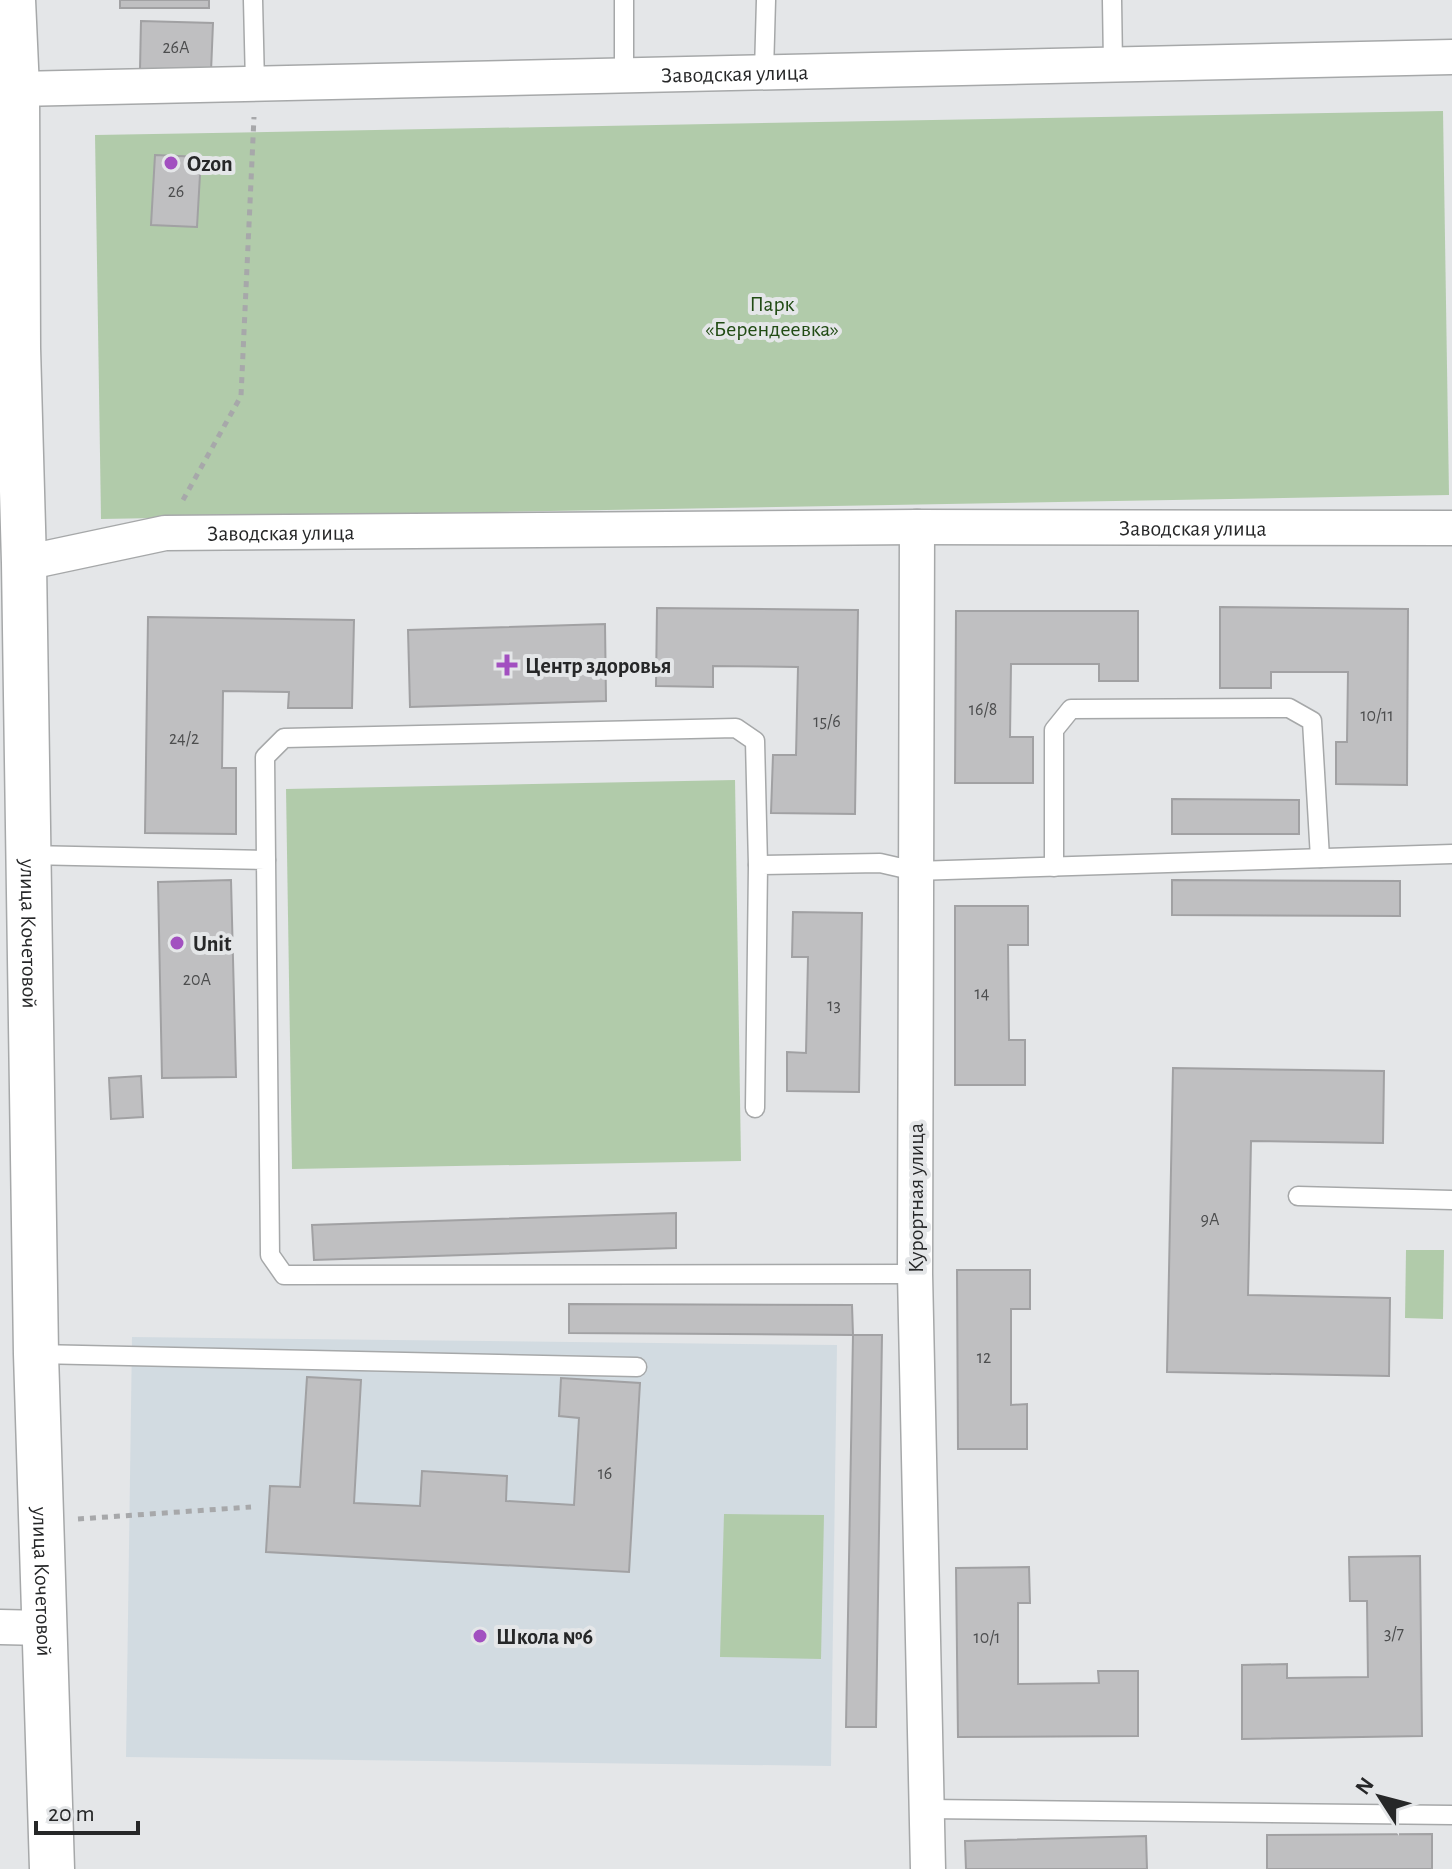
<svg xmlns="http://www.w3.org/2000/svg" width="1452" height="1869" font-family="'Alegreya Sans',sans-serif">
	<rect width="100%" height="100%" fill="#e4e6e8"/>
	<polygon fill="#d2dbe1" points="132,1337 837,1345 831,1766 126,1757"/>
	<g fill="#b1cbaa">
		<polygon points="1443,111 1449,495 101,519 95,135"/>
		<polygon points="735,780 741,1161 292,1169 286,789"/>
		<polygon points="1406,1250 1444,1250 1443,1319 1405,1318"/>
		<polygon points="724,1514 824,1515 821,1659 720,1657"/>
	</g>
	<g fill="#bfbfc1" stroke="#a1a1a3" stroke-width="2">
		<rect x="120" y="0" width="89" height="8"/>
		<polygon points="141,21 213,23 211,72 140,70"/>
		<polygon points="155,155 201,157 197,227 151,225"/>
		<polygon points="1220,607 1408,609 1407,785 1336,784 1336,742 1347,742 1348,672 1271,672 1271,688 1220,688"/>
		<polygon points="657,608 858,610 855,814 771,813 773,755 796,755 798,667 713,666 713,687 656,686"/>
		<polygon points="956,611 1138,611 1138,681 1099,681 1099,664 1011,664 1010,737 1033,737 1033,783 955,783"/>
		<polygon points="148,617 354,620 352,708 288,708 289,692 223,691 222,768 236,768 236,834 145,833"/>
		<polygon points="605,624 606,701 410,707 408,630"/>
		<polygon points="1172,799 1299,800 1299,834 1172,834"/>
		<polygon points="231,880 236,1077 162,1078 158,882"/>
		<polygon points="1172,880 1400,881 1400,916 1172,915"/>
		<polygon points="955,906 1028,906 1028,945 1008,945 1009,1040 1025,1040 1025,1085 955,1085"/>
		<polygon points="793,912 862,913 859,1092 787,1091 787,1052 806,1053 808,957 792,957"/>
		<polygon points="1173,1068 1384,1071 1383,1143 1251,1141 1248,1295 1390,1298 1389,1376 1167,1372"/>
		<polygon points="141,1076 143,1117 111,1119 109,1078"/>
		<polygon points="676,1213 676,1248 314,1260 312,1225"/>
		<polygon points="957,1270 1030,1270 1030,1309 1011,1309 1011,1405 1027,1404 1027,1449 958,1449"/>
		<polygon points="569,1304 852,1305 853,1335 569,1333"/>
		<polygon points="853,1335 882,1335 876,1727 846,1727"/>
		<polygon points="307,1377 361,1380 354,1503 420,1506 422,1471 507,1476 506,1501 574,1505 579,1418 559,1416 561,1378 640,1383 629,1572 266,1552 270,1486 300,1487"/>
		<polygon points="1420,1556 1422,1736 1242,1739 1242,1665 1287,1664 1287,1678 1368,1677 1367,1601 1350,1601 1349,1557"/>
		<polygon points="1029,1567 1030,1603 1018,1603 1018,1684 1099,1683 1098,1671 1138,1671 1138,1736 958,1737 956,1568"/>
		<polygon points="1432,1834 1432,1869 1267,1869 1267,1835"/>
		<polygon points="1146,1836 1147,1869 966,1869 965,1841"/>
	</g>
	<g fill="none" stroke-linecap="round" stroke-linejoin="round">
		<defs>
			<g id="lane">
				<polyline points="253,0 255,84"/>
				<polyline points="624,0 624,76"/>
				<polyline points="1112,0 1113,64"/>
				<polyline points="764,72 766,0"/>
				<polyline points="27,855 266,860 270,1255 284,1275 915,1274"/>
				<polyline points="266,860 265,757 284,738 736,728 755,741 758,865"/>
				<polyline points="1054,867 1054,730 1071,709 1289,708 1312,721 1320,858"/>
				<polyline points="755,1108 758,865 880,863 915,871 1452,854"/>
				<polyline points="1298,1196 1452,1200"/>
				<polyline points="36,1354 637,1367"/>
				<polyline points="927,1809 1452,1815"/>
			</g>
			<g id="street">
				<path id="s1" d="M 17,89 L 1452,57"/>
				<polyline points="917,527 915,1274 928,1869"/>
				<path id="s2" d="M 24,563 L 165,533 L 917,527 L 1452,528"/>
				<polyline points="0,1627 44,1628"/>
			</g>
			<g id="secondary">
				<path id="s3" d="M 13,0 L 17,89 L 18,348 L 24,563 L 36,1354 L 52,1869"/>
			</g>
		</defs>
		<use href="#lane" stroke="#a6a8a9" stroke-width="21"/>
		<use href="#street" stroke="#a6a8a9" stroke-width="37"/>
		<use href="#secondary" stroke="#a6a8a9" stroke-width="47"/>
		<g stroke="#a7a8aa" stroke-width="5" stroke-dasharray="6 6" stroke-linecap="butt">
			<polyline points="183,500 241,396 254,117"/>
			<polyline points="78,1519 251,1507"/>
		</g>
		<use href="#lane" stroke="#fff" stroke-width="18"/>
		<use href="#street" stroke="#fff" stroke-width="34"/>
		<use href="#secondary" stroke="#fff" stroke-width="44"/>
	</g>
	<g fill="#a250c0" stroke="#e4e6e8" stroke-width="3">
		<circle cx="171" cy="163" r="8"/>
		<path d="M503 653h8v8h8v8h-8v8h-8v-8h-8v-8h8z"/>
		<circle cx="177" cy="943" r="8"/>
		<circle cx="480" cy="1636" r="8"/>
	</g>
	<g text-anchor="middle" stroke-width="8" stroke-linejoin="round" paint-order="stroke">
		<g font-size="18" fill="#4c4d4e">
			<text x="176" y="53">26А</text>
			<text x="176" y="197">26</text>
			<text x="983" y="715">16/8</text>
			<text x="1377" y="721">10/11</text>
			<text x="827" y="727">15/6</text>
			<text x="184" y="744">24/2</text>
			<text x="197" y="985">20А</text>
			<text x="982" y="999">14</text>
			<text x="834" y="1011">13</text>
			<text x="1210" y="1225">9А</text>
			<text x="984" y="1363">12</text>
			<text x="605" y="1479">16</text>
			<text x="1394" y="1639">3/7</text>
			<text x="987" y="1643">10/1</text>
		</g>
		<g font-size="22" fill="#262728" stroke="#e4e6e8">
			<text dy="8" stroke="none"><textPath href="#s1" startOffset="718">Заводская улица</textPath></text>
			<text dy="8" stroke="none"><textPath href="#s2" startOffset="1172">Заводская улица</textPath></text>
			<text dy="8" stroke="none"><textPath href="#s2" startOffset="260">Заводская улица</textPath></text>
			<text dy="8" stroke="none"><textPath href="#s3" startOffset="934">улица Кочетовой</textPath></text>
			<text transform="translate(915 1198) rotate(-90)" y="8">Курортная улица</text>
			<text dy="8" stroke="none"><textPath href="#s3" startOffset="1582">улица Кочетовой</textPath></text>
		</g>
		<g font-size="22" font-weight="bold" fill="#262728" stroke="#e4e6e8" text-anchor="start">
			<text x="187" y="171">Ozon</text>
			<text x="525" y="673">Центр здоровья</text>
			<text x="193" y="951">Unit</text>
			<text x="496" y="1644">Школа №6</text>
		</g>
		<g font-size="22" fill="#214b14" stroke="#e4e6e8">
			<text x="772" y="311">Парк<tspan x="772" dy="25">«Берендеевка»</tspan></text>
		</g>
	</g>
	<g transform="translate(1380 1797) rotate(306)" stroke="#e4e6e8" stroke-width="6" paint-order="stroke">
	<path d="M0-6L14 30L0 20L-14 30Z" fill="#262728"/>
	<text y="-12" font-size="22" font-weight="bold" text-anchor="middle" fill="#262728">N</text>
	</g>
	<path d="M36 1821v12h102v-12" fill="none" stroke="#262728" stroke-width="4"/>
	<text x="48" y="1821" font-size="24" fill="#262728" stroke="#e4e6e8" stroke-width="6" paint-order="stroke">20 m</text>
</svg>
